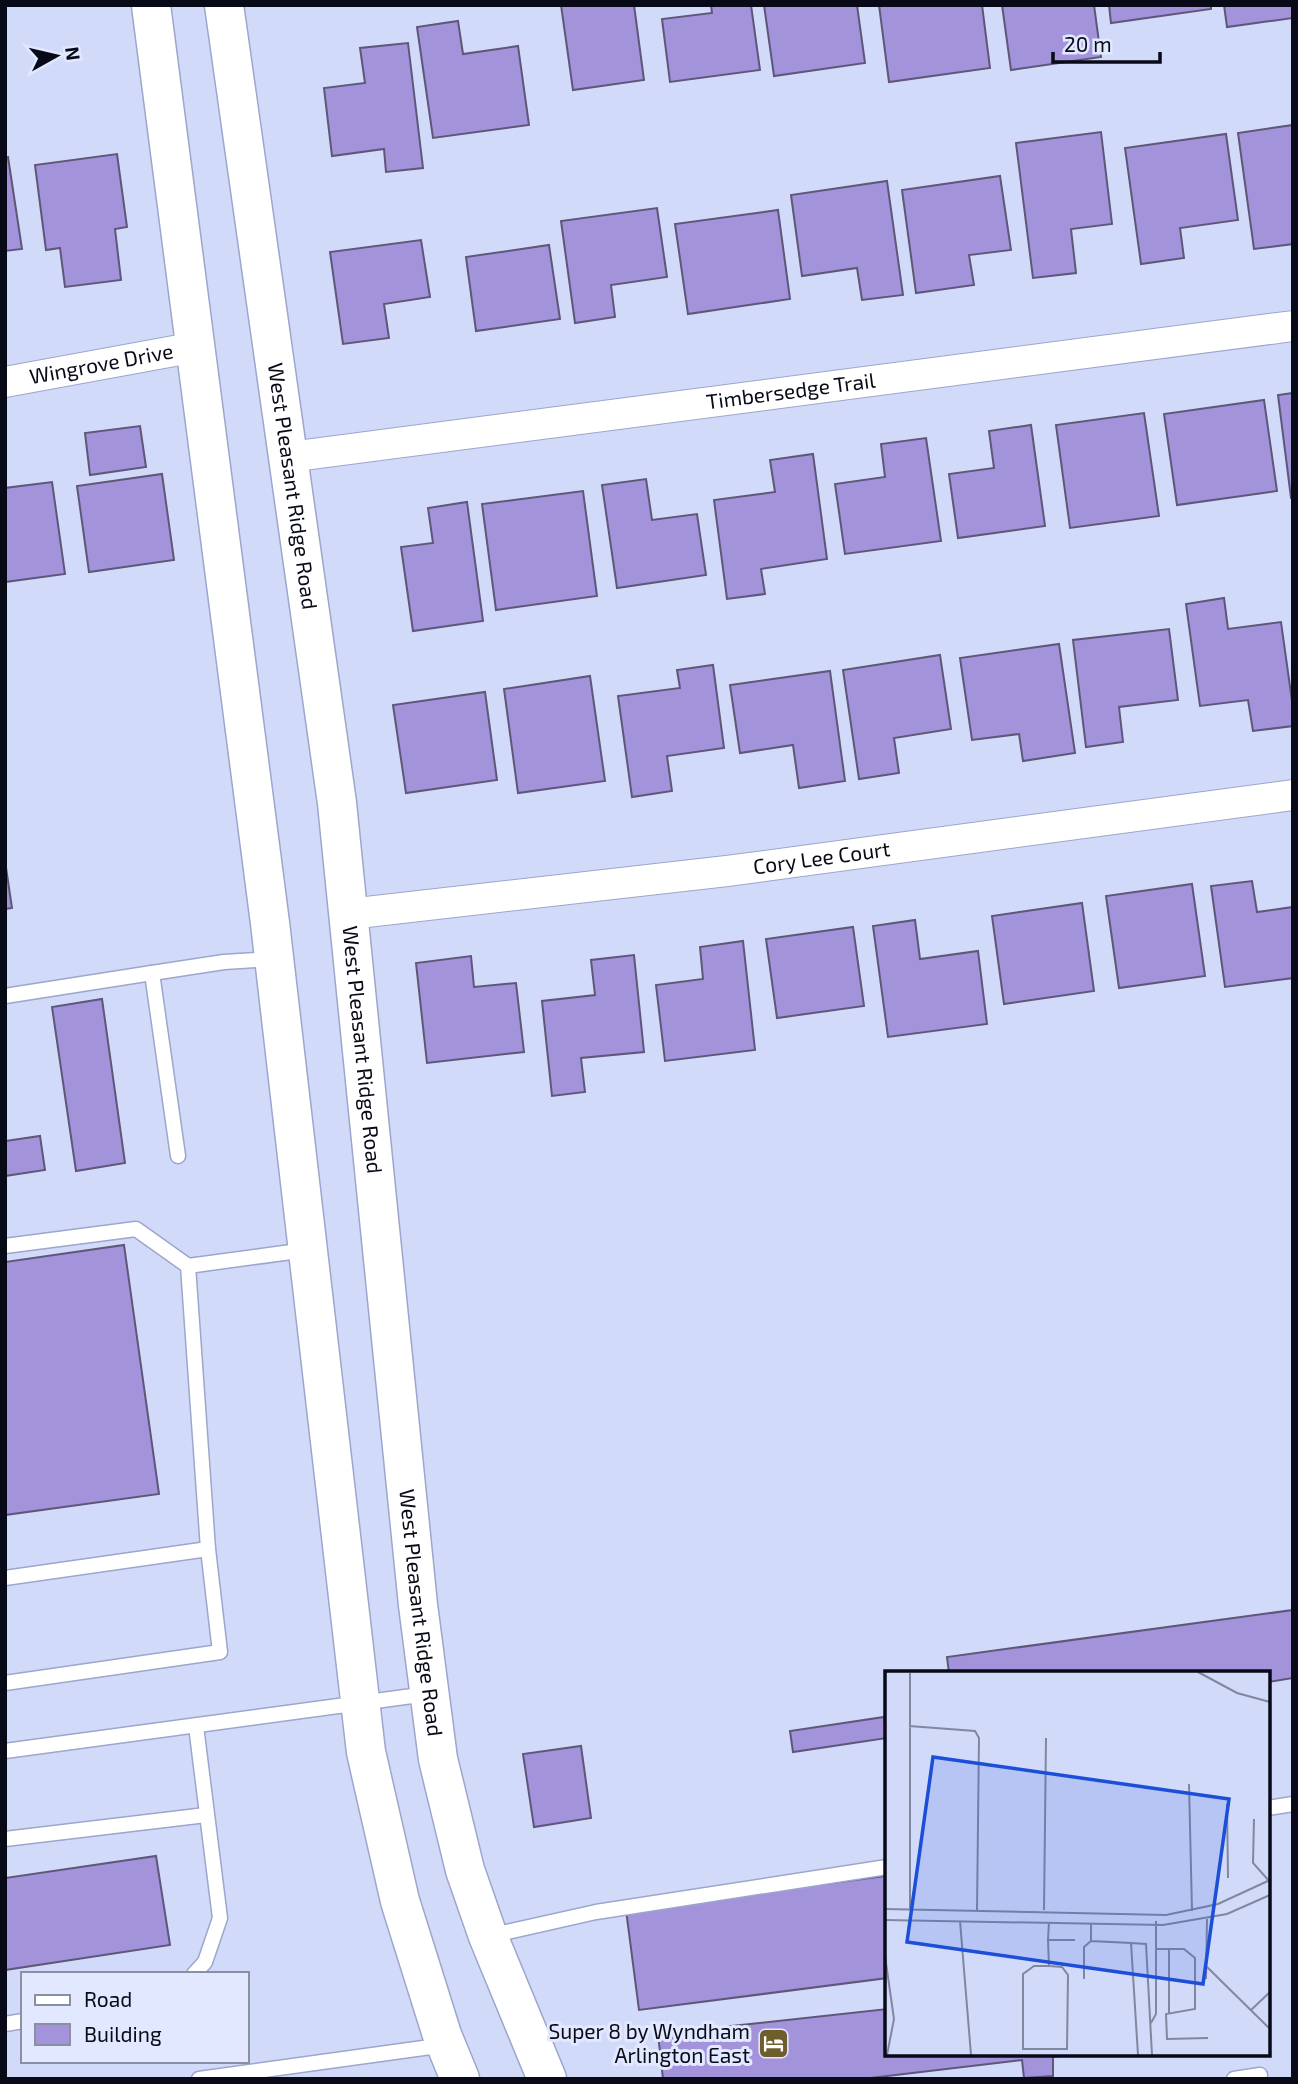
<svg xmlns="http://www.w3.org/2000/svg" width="1298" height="2084" font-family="'Exo 2',sans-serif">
	<rect width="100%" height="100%" fill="#d2daf9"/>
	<g fill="#a293db" stroke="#5e5779" stroke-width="2">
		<polygon points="561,5 634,5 644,80 573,90"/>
		<polygon points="711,5 751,5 760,70 670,82 662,19 712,13"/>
		<polygon points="764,5 857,5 865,63 774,76"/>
		<polygon points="879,5 982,5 990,68 889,82"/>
		<polygon points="1002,5 1094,5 1101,57 1011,70"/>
		<polygon points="1109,5 1211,5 1211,9 1111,23"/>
		<polygon points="1224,5 1293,5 1293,18 1227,27"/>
		<polygon points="458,21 463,54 518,46 529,125 433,138 417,27"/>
		<polygon points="408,43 423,168 386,172 384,149 332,156 324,88 365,83 360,48"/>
		<polygon points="1293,125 1293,244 1254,249 1238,133"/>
		<polygon points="1101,132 1112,224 1071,229 1076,273 1033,278 1016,143"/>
		<polygon points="1226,134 1238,220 1180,228 1184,258 1141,264 1125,148"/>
		<polygon points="117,154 127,227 115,229 121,280 65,287 60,248 46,250 35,165"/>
		<polygon points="8,157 22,249 5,251 5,158"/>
		<polygon points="1000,176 1011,250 969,255 974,285 916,293 902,190"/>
		<polygon points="887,181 903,295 862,300 857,268 802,276 791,195"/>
		<polygon points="657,208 667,277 611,285 615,317 575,323 561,221"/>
		<polygon points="778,210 790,299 688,314 675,224"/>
		<polygon points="421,240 430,297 384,304 389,338 343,344 330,252"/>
		<polygon points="549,245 560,319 476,331 466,257"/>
		<polygon points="1293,393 1293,498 1291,498 1278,395"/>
		<polygon points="1264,400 1277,491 1177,505 1164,414"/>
		<polygon points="1144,413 1159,516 1070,528 1056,425"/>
		<polygon points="1031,425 1045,526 958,538 949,474 994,468 989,431"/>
		<polygon points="140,426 146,467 90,475 85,433"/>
		<polygon points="926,438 941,541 845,554 835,484 885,477 881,444"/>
		<polygon points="813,454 827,559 761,569 765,594 727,599 714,500 775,492 770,460"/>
		<polygon points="162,474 174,560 89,572 77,486"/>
		<polygon points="646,479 652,520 697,514 706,575 617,588 602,485"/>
		<polygon points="52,482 65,574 5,582 5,488"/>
		<polygon points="583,491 597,596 496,610 482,504"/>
		<polygon points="467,502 483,621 413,631 401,547 433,543 428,508"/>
		<polygon points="1224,598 1228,629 1281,622 1293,708 1293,726 1253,731 1248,700 1200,706 1186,604"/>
		<polygon points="1169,629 1178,700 1119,707 1123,742 1086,747 1073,640"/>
		<polygon points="1059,644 1075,753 1023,761 1019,734 972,740 960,658"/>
		<polygon points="940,655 951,729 894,738 899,773 859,779 843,670"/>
		<polygon points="713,665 724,748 667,756 672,791 632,797 618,696 680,688 677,670"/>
		<polygon points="830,671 845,781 799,788 793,745 740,753 730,685"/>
		<polygon points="590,676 605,781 518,793 504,689"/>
		<polygon points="485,692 497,780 406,793 393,705"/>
		<polygon points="5,861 12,908 5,909"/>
		<polygon points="1252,881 1257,912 1293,907 1293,978 1225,987 1211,886"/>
		<polygon points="1192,884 1205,976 1119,988 1106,896"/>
		<polygon points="1082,903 1094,991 1004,1004 992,916"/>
		<polygon points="915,920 920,959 978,951 987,1024 888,1037 873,926"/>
		<polygon points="853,927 864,1006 777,1018 766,939"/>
		<polygon points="743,941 755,1050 665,1061 656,985 703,979 700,947"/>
		<polygon points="634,955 644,1052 581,1058 585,1092 552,1096 542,1001 595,995 591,960"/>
		<polygon points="471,956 474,987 516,983 524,1052 427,1063 416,963"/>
		<polygon points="102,999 125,1163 76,1171 52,1007"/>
		<polygon points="40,1136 45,1170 5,1176 5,1141"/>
		<polygon points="124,1245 159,1494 5,1515 5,1262"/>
		<polygon points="1293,1610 1293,1678 1268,1682 1268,1673 949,1673 947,1657"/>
		<polygon points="884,1717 887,1738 793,1752 790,1731"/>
		<polygon points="581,1746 591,1818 534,1827 523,1754"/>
		<polygon points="156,1856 170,1945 5,1970 5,1878"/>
		<polygon points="885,1876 887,1978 639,2010 626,1910"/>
		<polygon points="887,2009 887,2054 1076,2054 1053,2057 1053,2076 1024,2078 1022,2060 862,2079 663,2079 658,2034"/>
	</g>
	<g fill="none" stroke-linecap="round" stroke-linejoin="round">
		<defs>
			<g id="lane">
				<polyline points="5,996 152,973"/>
				<polyline points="178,1156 152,973 224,962 272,959"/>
				<polyline points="5,1246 136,1229 188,1266"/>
				<polyline points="5,1578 208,1549 188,1266 306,1250"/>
				<polyline points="5,1683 220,1652 208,1549"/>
				<polyline points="5,1751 427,1694"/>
				<polyline points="1268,1808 1293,1804"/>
				<polyline points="5,1839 206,1815"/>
				<polyline points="489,1936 596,1912 887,1867"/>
				<polyline points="194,1974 205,1962 220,1918 196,1726"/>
				<polyline points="5,2024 23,2021"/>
				<polyline points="199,2079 445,2045"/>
				<polyline points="1234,2079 1260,2075"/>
			</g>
			<g id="street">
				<path id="s1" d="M 5,382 L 196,347"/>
				<path id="s2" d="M 289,457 L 1293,326"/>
				<path id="s3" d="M 349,914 L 727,871 L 1293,795"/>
			</g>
			<g id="secondary">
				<polyline points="151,5 270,923 366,1752 400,1901 442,2035 460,2079"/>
				<path id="s4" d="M 224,5 L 337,803 L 418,1605 L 438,1759 L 465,1870 L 488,1936 L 547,2079"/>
			</g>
		</defs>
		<use href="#lane" stroke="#9da6cb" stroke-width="17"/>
		<use href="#street" stroke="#9da6cb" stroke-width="32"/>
		<use href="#secondary" stroke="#9da6cb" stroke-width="41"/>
		<use href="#lane" stroke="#fff" stroke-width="14"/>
		<use href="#street" stroke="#fff" stroke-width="30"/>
		<use href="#secondary" stroke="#fff" stroke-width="38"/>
	</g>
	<defs>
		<symbol id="hotel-square" viewBox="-11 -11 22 22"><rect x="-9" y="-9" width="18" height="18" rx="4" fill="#6d5e2b" stroke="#e1e8ff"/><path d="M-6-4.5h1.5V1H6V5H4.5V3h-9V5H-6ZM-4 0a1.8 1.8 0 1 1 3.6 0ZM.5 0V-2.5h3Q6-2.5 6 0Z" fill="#fff"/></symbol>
	</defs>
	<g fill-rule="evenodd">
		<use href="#hotel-square" x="756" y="2026" width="35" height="35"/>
	</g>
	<g text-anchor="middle" stroke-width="6" stroke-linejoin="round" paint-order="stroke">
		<g font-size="21" fill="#080a17" stroke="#e1e8ff">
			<text dy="7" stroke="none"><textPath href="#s1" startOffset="98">Wingrove Drive</textPath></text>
			<text dy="7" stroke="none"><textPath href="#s2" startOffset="506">Timbersedge Trail</textPath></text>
			<text dy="7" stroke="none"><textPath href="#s4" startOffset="486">West Pleasant Ridge Road</textPath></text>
			<text dy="7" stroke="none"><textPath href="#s3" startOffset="476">Cory Lee Court</textPath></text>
			<text dy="7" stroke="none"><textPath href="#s4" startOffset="1054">West Pleasant Ridge Road</textPath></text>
			<text dy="7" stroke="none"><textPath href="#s4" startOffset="1620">West Pleasant Ridge Road</textPath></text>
		</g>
		<g font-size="21" fill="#080a17" stroke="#e1e8ff" text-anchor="end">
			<text x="750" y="2039">Super 8 by Wyndham<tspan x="750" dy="24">Arlington East</tspan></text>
		</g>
	</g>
	<g transform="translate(885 1671)">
		<rect width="385" height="385" fill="#d2daf9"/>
		<path fill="none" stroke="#81879f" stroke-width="2" d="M 313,1 L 352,22 L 385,31M 25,2 L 25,239M 24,55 L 90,60 L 94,67 L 92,239M 304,113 L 307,240M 342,133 L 343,207M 369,148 L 368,192 L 385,211M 0,238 L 281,244 L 333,233 L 385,209M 159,239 L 161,67M 0,249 L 278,254 L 342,243 L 385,224M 75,250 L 86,384M 164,251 L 163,269 L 190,269M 206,252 L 206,270 L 246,272 L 253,384M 163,269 L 164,295 L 149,295 L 138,303 L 138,378 L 182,378 L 183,304 L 177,296 L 164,295M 246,272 L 261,273 L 267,384M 271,278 L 299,278 L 310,287 L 310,338 L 281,343 L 282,368 L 323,367M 0,285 L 9,348 L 2,384M 321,295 L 385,358M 199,308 L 199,276 L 206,270M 321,308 L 322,248M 366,339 L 385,321M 284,342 L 284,278M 266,352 L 271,343 L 271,250"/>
		<path fill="#1d4ed8" fill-opacity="0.15" stroke="#1d4ed8" stroke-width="3.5" d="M 48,86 L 344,128 L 318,313 L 22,271 Z"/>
		<rect width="385" height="385" fill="none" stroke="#080a17" stroke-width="3.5"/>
	</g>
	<rect width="1298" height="2084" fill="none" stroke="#080a17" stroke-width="14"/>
	<rect x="21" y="1972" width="228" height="91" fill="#e1e8ff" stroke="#8a8fa2" stroke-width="2"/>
	<rect x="35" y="1995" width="35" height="10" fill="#ffffff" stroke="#8a8fa2" stroke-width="2"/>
	<text x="84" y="2007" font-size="21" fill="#080a17">Road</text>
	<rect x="35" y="2024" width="35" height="21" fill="#a293db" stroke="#8a8fa2" stroke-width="2"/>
	<text x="84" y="2042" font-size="21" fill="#080a17">Building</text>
	<g transform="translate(56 56) rotate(82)" stroke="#e1e8ff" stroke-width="5" paint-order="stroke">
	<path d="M0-5L12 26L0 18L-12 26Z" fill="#080a17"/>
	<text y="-10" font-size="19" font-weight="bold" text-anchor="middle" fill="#080a17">N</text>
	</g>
	<path d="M1053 52v10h107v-10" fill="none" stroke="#080a17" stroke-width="3.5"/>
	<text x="1064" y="52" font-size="21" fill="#080a17" stroke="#e1e8ff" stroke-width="5" paint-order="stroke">20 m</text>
</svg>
